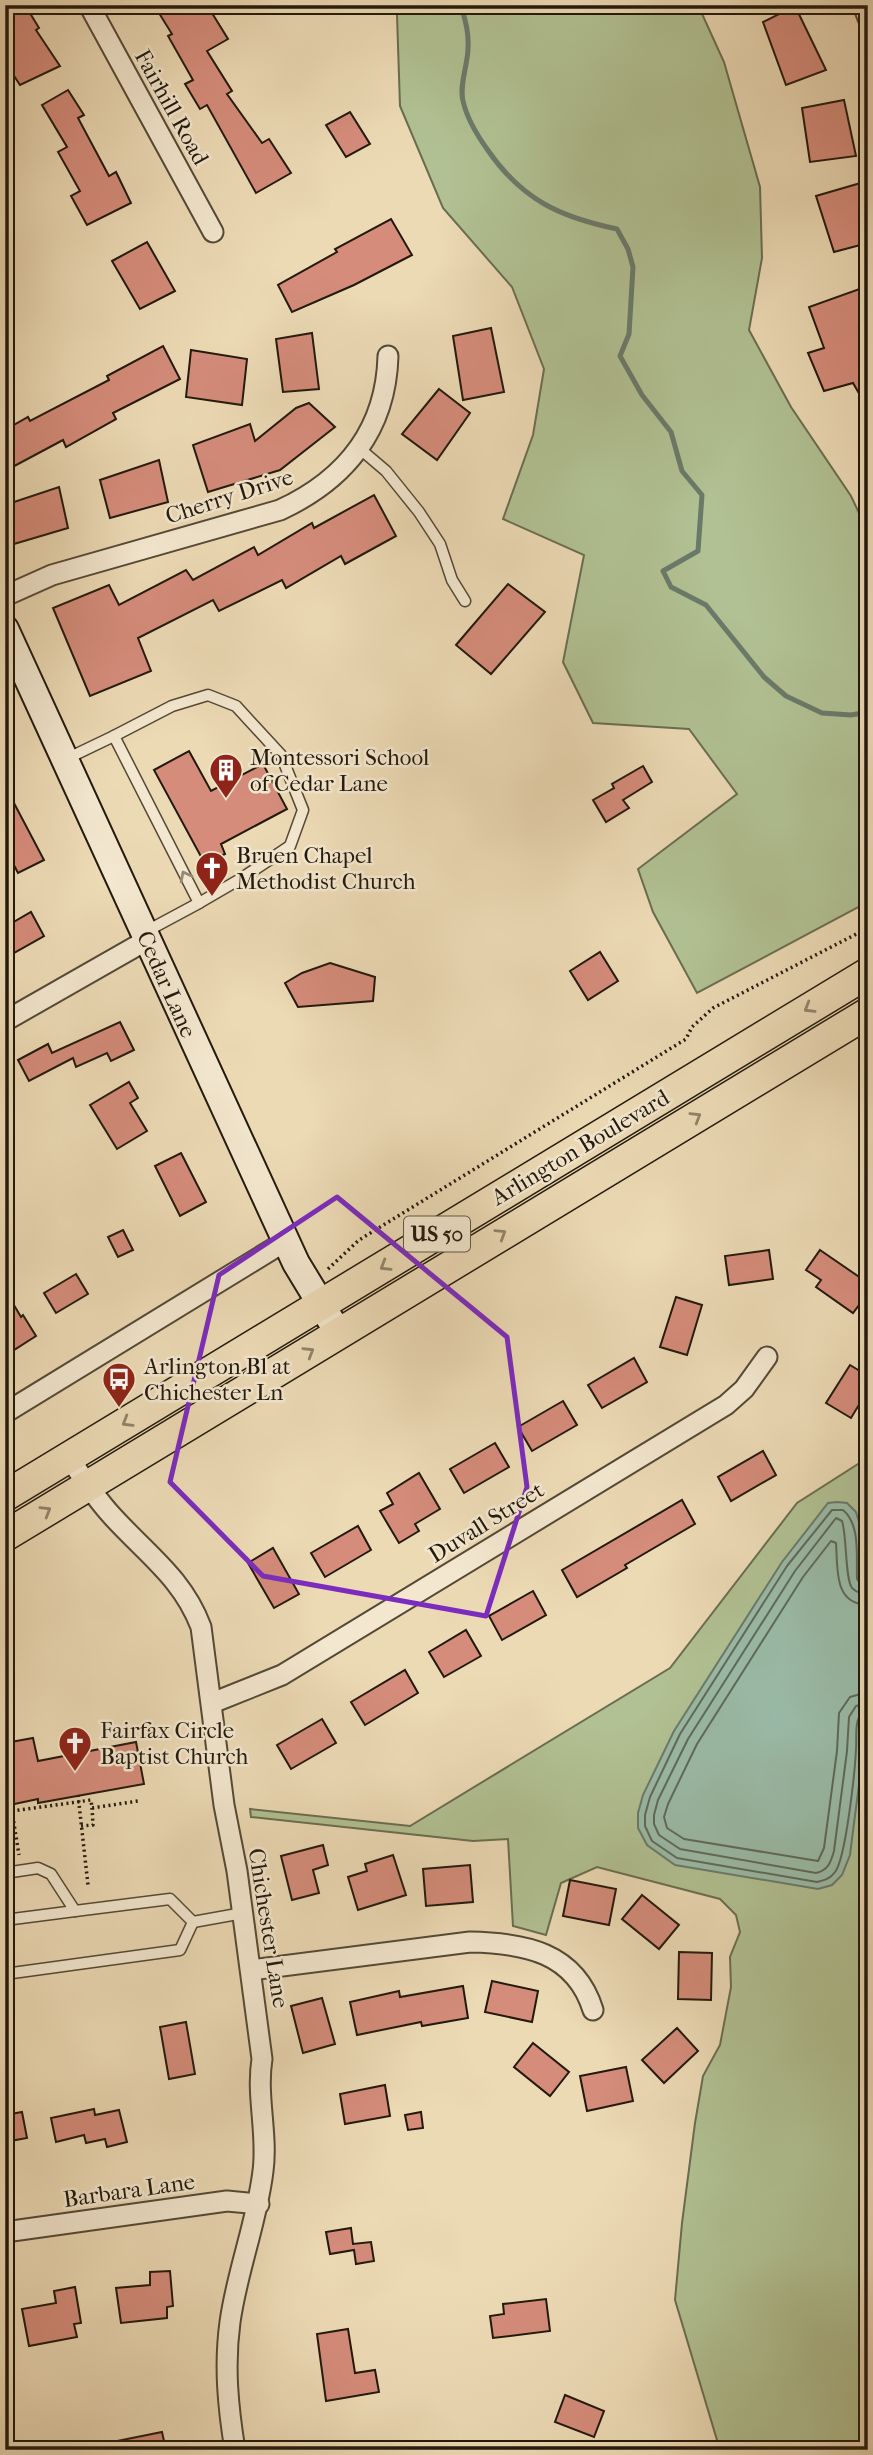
<svg xmlns="http://www.w3.org/2000/svg" width="873" height="2455" font-family="'IM FELL French Canon',serif">
	<rect width="100%" height="100%" fill="#ecdab5"/>
	<filter id="stains"><feTurbulence type="fractalNoise" baseFrequency=".00286" numOctaves="4"/><feColorMatrix values="0 0 0 0 .2 0 0 0 0 .09 0 0 0 0 .02 0 0 0 .5 -.17"/></filter>
	<radialGradient id="worn" r=".72"><stop offset=".6" stop-color="#630" stop-opacity="0"/><stop offset="1" stop-color="#630" stop-opacity=".3"/></radialGradient>
	<g fill="#b1c193" stroke="#6a6d50" stroke-width="2">
		<polygon points="402,5 698,5 724,62 760,187 762,258 749,330 791,407 851,496 868,532 868,902 697,993 653,912 638,869 737,794 689,729 593,723 563,662 584,555 503,519 533,435 544,369 512,287 443,208 400,106 397,15"/>
		<polygon points="858,1464 868,1466 868,2450 720,2450 675,2300 682,2223 695,2123 703,2076 720,2045 731,1987 730,1957 740,1932 736,1915 720,1899 597,1867 561,1883 546,1935 513,1926 508,1839 473,1841 251,1817 250,1809 410,1826 670,1668 797,1503"/>
	</g>
	<polygon fill="#9abba8" stroke="#6a7a6a" stroke-width="2" points="837,1502 847,1503 856,1512 862,1532 867,1633 863,1753 850,1855 842,1875 832,1885 818,1889 675,1865 647,1845 638,1828 638,1813 643,1795 674,1731 782,1562 828,1503"/>
	<g fill="none" stroke-linecap="round" stroke-linejoin="round">
		<g stroke="#5e6a5a" stroke-width="2">
			<path d="M 868,1586 L 861,1585 L 857,1579 C 856,1558 861,1525 843,1510 L 832,1510 L 787,1566 L 680,1734 L 650,1797 L 645,1815 L 645,1826 L 652,1841 L 677,1858 L 817,1882 C 825,1880 830,1879 835,1872 C 846,1858 855,1770 856,1749 C 857,1738 854,1721 862,1713 L 868,1712"/>
			<path d="M 868,1595 C 862,1594 857,1593 852,1588 C 845,1579 847,1536 842,1521 L 836,1518 L 795,1571 L 688,1739 L 658,1800 L 654,1815 L 654,1824 L 659,1835 L 680,1849 L 816,1873 C 829,1870 831,1861 834,1851 L 847,1751 L 849,1717 L 856,1706 L 868,1703"/>
			<path d="M 868,1605 C 833,1604 838,1568 836,1543 L 831,1541 L 803,1577 L 697,1744 L 668,1804 L 664,1817 L 667,1828 L 684,1839 L 818,1861 L 824,1848 L 837,1751 L 839,1713 L 850,1697 L 868,1692"/>
		</g>
		<path stroke="#6a7a6a" stroke-width="5" d="M 461,5 C 465,20 469,32 468,48 C 468,64 459,85 463,101 C 467,119 477,135 487,149 C 521,199 559,217 617,229 L 628,249 L 633,267 L 629,334 L 620,356 L 642,395 L 671,432 L 682,471 L 702,495 L 698,551 L 663,571 L 671,587 L 706,605 L 764,677 L 786,696 L 822,713 L 851,715 L 868,712"/>
	</g>
	<g fill="#d58c7b" stroke="#22190c" stroke-width="2">
		<polygon points="5,5 25,5 39,28 36,30 60,66 20,85 5,62"/>
		<polygon points="154,5 207,5 228,39 207,51 232,91 227,94 262,143 269,139 291,173 256,193 207,105 200,109 185,84 193,80 168,36 172,34"/>
		<polygon points="795,6 826,70 786,85 763,22"/>
		<polygon points="68,90 84,115 78,118 109,176 116,172 131,203 87,225 71,196 80,191 58,152 67,147 42,105"/>
		<polygon points="844,100 856,156 810,162 802,108"/>
		<polygon points="350,112 370,144 346,157 326,125"/>
		<polygon points="864,182 868,193 868,243 834,252 816,196"/>
		<polygon points="391,219 412,255 354,285 292,312 278,285 337,252 335,249"/>
		<polygon points="147,242 175,291 140,309 112,261"/>
		<polygon points="865,287 868,298 868,325 859,328 868,358 868,409 853,383 824,391 808,353 824,348 809,307"/>
		<polygon points="491,328 504,392 463,400 453,336"/>
		<polygon points="312,333 319,389 283,392 276,339"/>
		<polygon points="163,346 180,379 113,413 116,419 66,447 63,440 5,471 5,430 28,417 30,421 109,380 107,376"/>
		<polygon points="191,350 247,359 242,405 186,397"/>
		<polygon points="439,389 470,413 437,460 402,434"/>
		<polygon points="309,403 335,427 280,470 208,492 193,445 250,424 255,441 296,408"/>
		<polygon points="159,460 168,502 110,518 100,480"/>
		<polygon points="59,487 68,528 14,544 5,516 5,505"/>
		<polygon points="374,495 396,536 345,564 341,556 286,588 282,580 219,611 213,600 138,638 151,671 90,696 53,608 109,585 119,605 186,570 193,580 254,547 258,555 312,523 314,528"/>
		<polygon points="508,584 545,612 491,674 456,645"/>
		<polygon points="189,751 211,791 263,764 287,809 221,844 225,854 205,864 154,770"/>
		<polygon points="643,766 652,782 623,800 629,808 606,822 593,800 614,788 612,784"/>
		<polygon points="5,786 44,860 18,873 5,848"/>
		<polygon points="31,912 44,936 5,958 5,927"/>
		<polygon points="600,952 618,981 588,1000 570,971"/>
		<polygon points="330,963 375,977 373,1001 298,1007 285,983 302,973"/>
		<polygon points="120,1022 134,1050 111,1061 107,1053 76,1067 73,1058 29,1081 18,1060 48,1044 52,1053"/>
		<polygon points="129,1082 138,1098 130,1103 147,1131 117,1149 90,1105"/>
		<polygon points="181,1153 206,1202 180,1216 155,1166"/>
		<polygon points="123,1230 133,1250 118,1257 108,1237"/>
		<polygon points="769,1250 773,1279 729,1285 725,1256"/>
		<polygon points="820,1250 868,1283 868,1293 853,1313 816,1287 821,1280 806,1270"/>
		<polygon points="76,1274 88,1294 56,1313 44,1293"/>
		<polygon points="5,1290 21,1317 23,1315 36,1336 14,1350 5,1335"/>
		<polygon points="676,1297 702,1305 687,1355 660,1347"/>
		<polygon points="634,1358 647,1382 602,1408 588,1385"/>
		<polygon points="850,1365 868,1376 868,1390 851,1418 826,1403"/>
		<polygon points="563,1401 577,1425 532,1451 518,1427"/>
		<polygon points="495,1443 509,1467 464,1493 450,1469"/>
		<polygon points="763,1451 776,1475 731,1501 718,1477"/>
		<polygon points="419,1473 440,1509 415,1524 419,1531 399,1543 380,1511 393,1504 387,1493"/>
		<polygon points="682,1500 695,1524 625,1565 627,1568 577,1597 562,1570"/>
		<polygon points="358,1526 371,1550 325,1577 311,1553"/>
		<polygon points="273,1548 299,1594 274,1608 248,1563"/>
		<polygon points="533,1591 546,1615 502,1640 489,1616"/>
		<polygon points="466,1630 481,1656 444,1677 429,1652"/>
		<polygon points="405,1670 418,1693 365,1725 351,1702"/>
		<polygon points="322,1719 336,1743 291,1769 277,1745"/>
		<polygon points="33,1738 38,1761 136,1742 144,1784 38,1803 38,1799 5,1806 5,1743"/>
		<polygon points="323,1845 328,1865 313,1870 319,1893 292,1900 281,1856"/>
		<polygon points="393,1855 406,1895 358,1910 348,1877 367,1871 365,1864"/>
		<polygon points="470,1865 473,1902 426,1906 423,1869"/>
		<polygon points="570,1880 616,1889 609,1925 563,1916"/>
		<polygon points="642,1895 679,1925 659,1949 622,1919"/>
		<polygon points="679,1952 712,1953 711,2000 678,1999"/>
		<polygon points="492,1981 538,1991 532,2022 485,2012"/>
		<polygon points="463,1986 468,2018 422,2026 421,2022 357,2035 350,2002 399,1991 400,1997"/>
		<polygon points="322,1998 335,2044 303,2053 291,2006"/>
		<polygon points="186,2022 195,2074 169,2079 160,2027"/>
		<polygon points="677,2028 698,2051 664,2083 642,2060"/>
		<polygon points="533,2043 569,2072 550,2096 514,2067"/>
		<polygon points="626,2067 633,2101 587,2111 580,2076"/>
		<polygon points="385,2085 390,2116 345,2124 340,2094"/>
		<polygon points="94,2109 95,2115 119,2110 127,2142 107,2147 105,2139 86,2143 84,2135 56,2142 51,2118"/>
		<polygon points="22,2112 27,2138 5,2142 5,2115"/>
		<polygon points="421,2112 423,2128 408,2130 405,2115"/>
		<polygon points="351,2228 353,2244 371,2242 374,2261 356,2264 354,2250 330,2254 326,2232"/>
		<polygon points="170,2271 173,2306 167,2307 167,2318 121,2323 116,2288 150,2285 150,2272"/>
		<polygon points="75,2287 81,2323 74,2324 77,2337 29,2346 22,2309 56,2303 54,2291"/>
		<polygon points="546,2299 550,2331 493,2338 490,2316 504,2314 503,2304"/>
		<polygon points="348,2329 355,2373 375,2370 379,2392 326,2401 317,2334"/>
		<polygon points="565,2395 604,2411 594,2437 555,2422"/>
		<polygon points="162,2432 166,2450 108,2450 107,2443"/>
	</g>
	<g fill="none" stroke-linecap="round" stroke-linejoin="round">
		<defs>
			<g id="service">
				<polyline points="359,448 386,471 419,512 440,544 452,580 465,601"/>
				<polyline points="114,736 172,706 208,695 236,706 281,755 303,810 290,846 242,878 199,903"/>
				<polyline points="66,759 114,736 199,903 145,932"/>
				<polyline points="5,1873 38,1868 51,1874 75,1911 170,1899 193,1922"/>
				<polyline points="5,1920 75,1911"/>
				<polyline points="193,1922 243,1913"/>
				<polyline points="5,1974 180,1950 193,1922"/>
			</g>
			<g id="minor">
				<polyline points="89,5 213,232"/>
				<polyline points="863,5 868,18"/>
				<path d="M 5,596 L 52,575 L 280,510 C 345,480 386,430 388,356"/>
				<polyline points="5,1021 147,940"/>
				<polyline points="5,1413 286,1241"/>
				<path d="M 69,1457 C 83,1479 97,1500 114,1518 C 148,1555 183,1579 201,1627 L 224,1805 L 237,1871 L 262,2059 C 256,2096 268,2134 263,2171 C 257,2222 237,2271 230,2322 C 224,2366 228,2407 235,2450"/>
				<polyline points="212,1703 282,1675 726,1405 744,1389 767,1357"/>
				<path d="M 251,1970 L 470,1942 C 524,1943 575,1952 593,2010"/>
				<polyline points="5,2232 227,2201 259,2204"/>
			</g>
			<polyline id="secondary" points="5,629 296,1263 339,1334"/>
			<g id="primary">
				<polyline points="5,1496 868,973"/>
				<polyline points="5,1536 868,1013"/>
			</g>
		</defs>
		<use href="#service" stroke="#544936" stroke-width="13"/>
		<use href="#minor" stroke="#544936" stroke-width="23"/>
		<use href="#secondary" stroke="#22190c" stroke-width="30"/>
		<use href="#primary" stroke="#22190c" stroke-width="33"/>
		<g stroke="#22190c" stroke-width="3.5" stroke-dasharray="2 3.5" stroke-linecap="butt">
			<polyline points="328,1269 359,1240 686,1039 692,1027 713,1008 868,928"/>
			<polyline points="78,1795 88,1885"/>
			<polyline points="11,1805 19,1855"/>
			<polyline points="12,1811 91,1800 92,1808 138,1801"/>
			<polyline points="81,1826 93,1825 92,1808"/>
		</g>
		<use href="#service" stroke="#f3e7cf" stroke-width="10"/>
		<use href="#minor" stroke="#f3e7cf" stroke-width="19"/>
		<use href="#secondary" stroke="#f3e7cf" stroke-width="26"/>
		<use href="#primary" stroke="#ecdab5" stroke-width="30"/>
	</g>
	<defs><path id="oneway-chevron" d="M-2-3.5L2.5 0L-2 3.5" fill="none" stroke-width="1.6" stroke-linecap="round" stroke-linejoin="round" transform="scale(1.75)"/></defs>
	<use stroke="#958a77" href="#oneway-chevron" transform="translate(185 876) rotate(-117)"/>
	<g stroke="#918369">
		<use href="#oneway-chevron" transform="translate(809 1008) rotate(149)"/>
		<use href="#oneway-chevron" transform="translate(696 1117) rotate(-31)"/>
		<use href="#oneway-chevron" transform="translate(501 1234) rotate(-32)"/>
		<use href="#oneway-chevron" transform="translate(385 1266) rotate(149)"/>
		<use href="#oneway-chevron" transform="translate(309 1352) rotate(-31)"/>
		<use href="#oneway-chevron" transform="translate(127 1422) rotate(149)"/>
		<use href="#oneway-chevron" transform="translate(46 1511) rotate(-31)"/>
	</g>
	<path fill="none" stroke="#7b2cbf" stroke-width="5" stroke-linejoin="round" d="M 337,1197 L 507,1337 L 527,1487 L 486,1616 L 263,1576 L 170,1482 L 219,1275 Z"/>
	<defs>
		<symbol id="building-pin" viewBox="-11 -11 22 30"><path d="M0 17L-7.5 6A9.5 9.5 0 1 1 7.5 6Z" fill="#8f2418" stroke="#f3e7cf"/><path d="M-4-6H4V6H1V3H-1V6H-4ZM-2.5-4.3h1.7v1.8h-1.7ZM.8-4.3h1.7v1.8H.8ZM-2.5-1h1.7V.8h-1.7ZM.8-1h1.7V.8H.8Z" fill="#fff"/></symbol>
		<symbol id="church-pin" viewBox="-11 -11 22 30"><path d="M0 17L-7.5 6A9.5 9.5 0 1 1 7.5 6Z" fill="#8f2418" stroke="#f3e7cf"/><path d="M-1.2-6h2.4v3.5h3.3v2.4h-3.3V6h-2.4V-.1h-3.3v-2.4h3.3Z" fill="#fff"/></symbol>
		<symbol id="bus-pin" viewBox="-11 -11 22 30"><path d="M0 17L-7.5 6A9.5 9.5 0 1 1 7.5 6Z" fill="#8f2418" stroke="#f3e7cf"/><path d="M-5-6H5V4H4V6H2V4H-2V6H-4V4H-5ZM-3.5-4V0h7V-4ZM-3.5 1.2v1.5H-2V1.2ZM2 1.2v1.5H3.5V1.2Z" fill="#fff"/></symbol>
	</defs>
	<g fill-rule="evenodd">
		<use href="#building-pin" x="207" y="751" width="38" height="52"/>
		<use href="#church-pin" x="193" y="849" width="38" height="52"/>
		<use href="#bus-pin" x="100" y="1360" width="38" height="52"/>
		<use href="#church-pin" x="56" y="1724" width="38" height="52"/>
	</g>
	<g text-anchor="middle" stroke-width="5" stroke-linejoin="round" paint-order="stroke">
		<rect fill="#f3e7cf" stroke="#615746" stroke-width="2" x="404" y="1216.5" width="66" height="35" rx="5"/>
		<g font-size="21" font-weight="bold" fill="#22190c">
			<text x="437" y="1241">US 50</text>
		</g>
		<g font-size="23" fill="#22190c" stroke="#f3e7cf">
			<text transform="translate(172 107) rotate(61)" y="8">Fairhill Road</text>
			<text transform="translate(229 496) rotate(-18)" y="8">Cherry Drive</text>
			<text transform="translate(167 984) rotate(66)" y="8">Cedar Lane</text>
			<text transform="translate(580 1147) rotate(-31)" y="8">Arlington Boulevard</text>
			<text transform="translate(486 1522) rotate(-32)" y="8">Duvall Street</text>
			<text transform="translate(269 1928) rotate(81)" y="8">Chichester Lane</text>
			<text transform="translate(129 2190) rotate(-8)" y="8">Barbara Lane</text>
		</g>
		<g font-size="23" fill="#22190c" stroke="#f3e7cf" text-anchor="start">
			<text x="250" y="765">Montessori School<tspan x="250" dy="26">of Cedar Lane</tspan></text>
			<text x="236" y="863">Bruen Chapel<tspan x="236" dy="26">Methodist Church</tspan></text>
			<text x="144" y="1374">Arlington Bl at<tspan x="144" dy="26">Chichester Ln</tspan></text>
			<text x="100" y="1738">Fairfax Circle<tspan x="100" dy="26">Baptist Church</tspan></text>
		</g>
	</g>
	<rect width="873" height="2455" fill="none" stroke="#ecdab5" stroke-width="28"/>
	<rect x="7" y="7" width="859" height="2441" fill="none" stroke="#22190c" stroke-width="3.5"/>
	<rect x="14" y="14" width="845" height="2427" fill="none" stroke="#22190c" stroke-width="2"/>
	<rect width="100%" height="100%" filter="url(#stains)"/>
	<rect width="100%" height="100%" fill="url(#worn)"/>
</svg>
